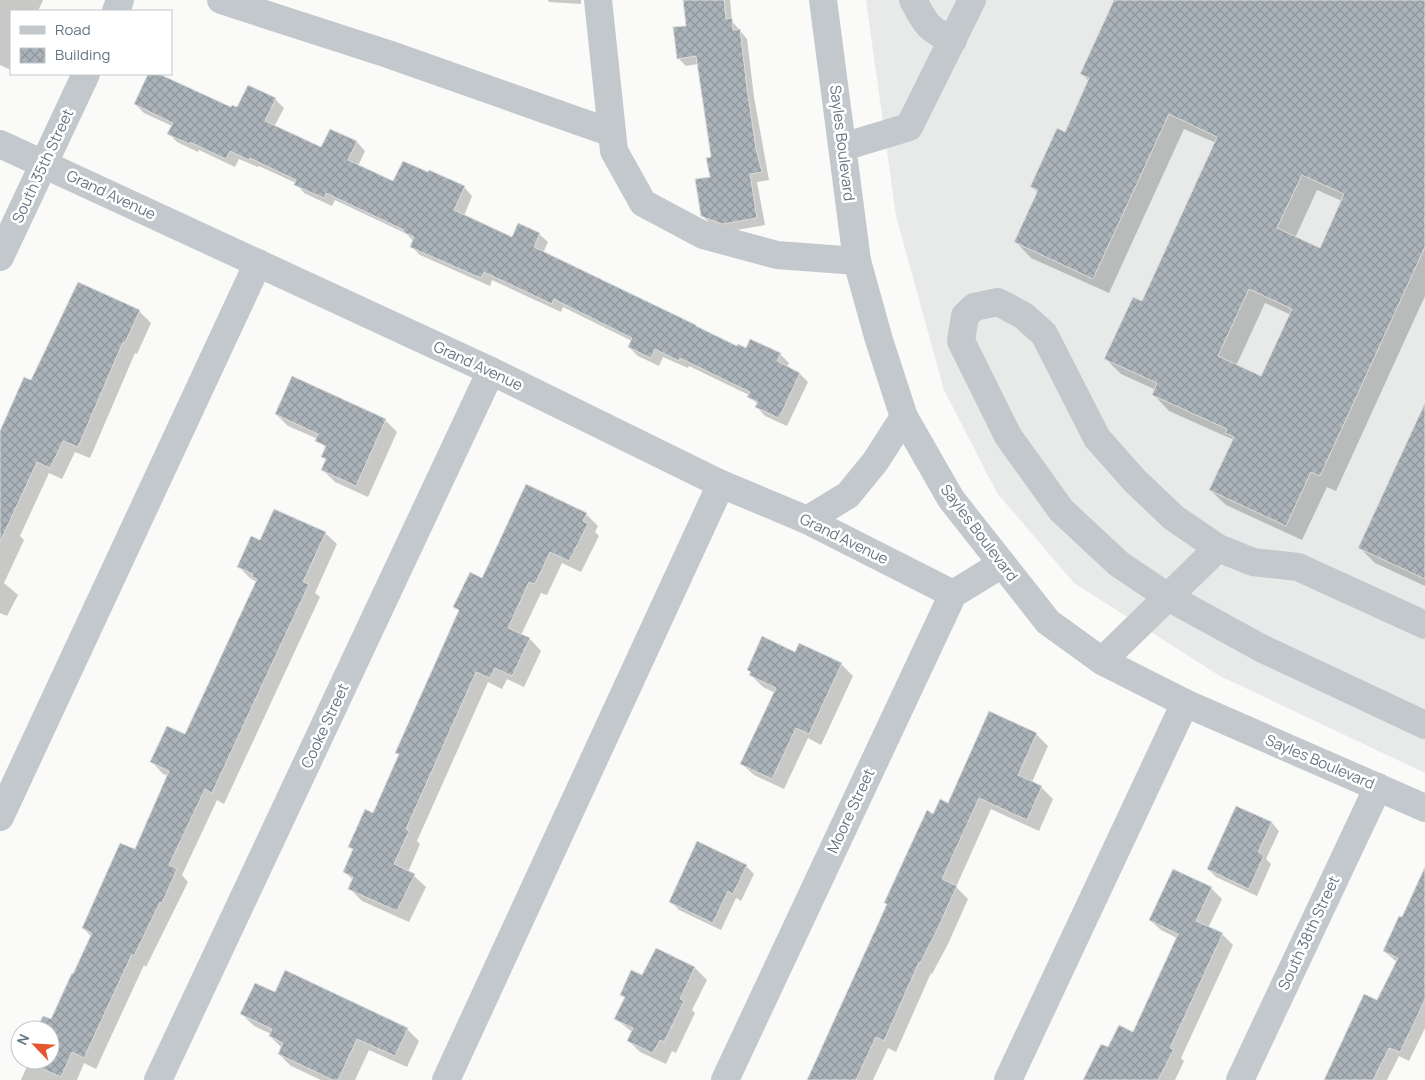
<svg xmlns="http://www.w3.org/2000/svg" width="1425" height="1080" font-family="Manrope,sans-serif">
	<defs>
		<pattern id="building-cross-hatch" width="8" height="8" patternUnits="userSpaceOnUse" patternTransform="scale(1.25)"><rect width="8" height="8" fill="#aab3b9"/><path d="M0 0l8 8M0 8l8-8" fill="none" stroke="#8e969c"/></pattern>
	</defs>
	<rect width="100%" height="100%" fill="#fafaf8"/>
	<polygon fill="#e8e9e9" points="866,0 1425,0 1425,773 1220,676 1074,583 997,493 944,390 896,216"/>
	<g fill="#0003" fill-rule="evenodd">
		<polygon points="0,0 43,0 38,11 11,11 11,70 0,65"/>
		<polygon points="548,0 581,0 581,4 549,2"/>
		<polygon points="684,0 730,0 732,21 747,39 754,97 769,180 757,182 765,225 731,231 711,224 702,216 711,178 713,158 698,64 686,66 678,58 687,27"/>
		<path d="M 1115,0 L 1425,0 L 1425,296 L 1336,491 L 1327,487 L 1302,540 L 1226,505 L 1210,490 L 1234,440 L 1169,411 L 1154,395 L 1156,390 L 1121,374 L 1106,359 L 1143,302 L 1216,143 L 1184,129 L 1109,293 L 1031,258 L 1016,242 L 1038,193 L 1032,186 L 1065,133 L 1089,81 L 1082,74 ZM 1317,190 L 1342,201 L 1320,249 L 1295,238 ZM 1265,303 L 1291,315 L 1261,378 L 1236,366 Z"/>
		<polygon points="149,74 156,74 232,109 238,109 275,99 284,108 274,127 322,149 330,130 357,142 365,151 358,166 394,183 464,187 472,196 464,216 512,238 539,234 548,242 543,253 738,348 747,349 751,340 780,354 789,363 787,367 800,374 808,382 787,426 765,416 757,407 758,405 749,395 689,366 688,368 663,357 659,366 638,356 629,347 632,341 563,307 561,312 492,280 490,286 420,255 411,246 413,241 407,234 335,200 332,206 304,193 296,183 259,166 258,167 239,159 235,167 199,150 198,152 177,142 169,134 172,126 144,113 135,104"/>
		<polygon points="139,311 151,323 137,354 135,353 90,458 75,452 62,479 49,473 20,536 24,540 4,583 18,595 7,616 0,613 0,434 32,382"/>
		<polygon points="1425,406 1425,586 1375,563 1360,548"/>
		<polygon points="276,414 385,420 397,432 368,497 335,482 323,470 327,461 323,456 326,449 318,439 288,426"/>
		<polygon points="586,514 598,526 595,532 599,536 581,572 562,563 547,595 541,593 521,635 530,639 541,651 524,687 507,679 502,689 488,682 417,841 420,844 408,872 414,876 426,887 409,922 362,901 350,889 353,880 344,871 354,850 350,846 374,815 400,755 397,752 460,612 455,607 483,579"/>
		<polygon points="325,533 337,544 315,593 320,597 224,804 217,800 182,875 188,882 146,967 144,965 96,1069 84,1063 77,1080 21,1080 28,1064 25,1060 50,1060 50,1030 38,1030 51,1021 92,937 83,928 136,851 168,776 163,774 152,762 186,736 258,582 251,579 239,567 261,542"/>
		<polygon points="796,654 841,664 853,676 821,745 808,738 784,789 754,775 742,764 775,693 763,687 751,675 752,673 748,669"/>
		<polygon points="1036,734 1048,746 1032,782 1041,787 1053,799 1039,831 991,809 956,887 968,899 948,944 932,974 931,973 896,1052 888,1048 873,1080 808,1080 934,815"/>
		<polygon points="1237,808 1272,823 1279,831 1266,859 1271,864 1257,896 1216,877 1208,869"/>
		<polygon points="746,866 754,874 741,901 736,898 721,930 679,910 671,902"/>
		<polygon points="1211,888 1222,899 1208,928 1222,934 1233,945 1181,1058 1184,1061 1175,1080 1085,1080 1108,1049 1133,1033 1177,938 1161,930 1150,920"/>
		<polygon points="1425,895 1425,1028 1409,1061 1399,1056 1387,1080 1324,1080 1378,1002 1397,962 1384,951 1402,918"/>
		<polygon points="656,949 695,968 707,980 692,1010 695,1013 676,1053 672,1051 666,1064 640,1052 628,1040 632,1032 616,1019 626,999 621,995 643,977"/>
		<polygon points="275,994 407,1029 419,1041 407,1067 369,1050 355,1080 321,1080 291,1066 279,1054 282,1048 270,1036 271,1034 254,1026 242,1014"/>
	</g>
	<g fill="url(#building-cross-hatch)" stroke="#dcdcda" fill-rule="evenodd">
		<polygon points="683,0 724,0 726,19 732,18 733,30 740,29 747,88 756,149 762,172 750,174 757,218 722,224 701,216 695,179 710,177 706,158 711,157 696,56 677,59 673,27 686,26"/>
		<path d="M 1114,0 L 1425,0 L 1425,247 L 1320,476 L 1311,472 L 1286,526 L 1209,490 L 1234,437 L 1225,433 L 1227,429 L 1152,395 L 1157,383 L 1104,359 L 1133,297 L 1142,301 L 1217,137 L 1169,114 L 1093,279 L 1014,242 L 1038,190 L 1030,187 L 1057,128 L 1065,132 L 1089,78 L 1080,74 ZM 1302,175 L 1344,194 L 1320,248 L 1277,228 ZM 1249,289 L 1292,309 L 1261,376 L 1218,356 Z"/>
		<polygon points="148,74 159,74 231,107 232,105 237,107 248,85 276,98 265,121 321,147 330,129 357,141 348,160 393,181 403,161 428,172 429,170 465,186 454,210 512,237 518,223 540,233 534,247 696,325 696,326 737,346 738,344 746,348 750,339 781,353 777,361 800,373 779,418 755,407 758,402 747,397 750,392 680,358 679,361 655,349 651,358 628,347 632,338 554,299 552,304 484,272 481,278 410,247 414,237 403,232 404,230 326,193 324,198 294,185 296,180 250,158 249,160 230,151 226,159 190,142 189,144 167,134 173,123 134,104"/>
		<polygon points="78,282 140,310 125,343 123,342 78,447 63,441 50,468 37,462 0,542 0,431 24,377 31,380"/>
		<polygon points="292,376 386,419 356,486 321,470 326,459 321,457 326,446 315,441 318,434 275,414"/>
		<polygon points="1425,403 1425,579 1358,548"/>
		<polygon points="526,484 587,513 583,521 588,524 569,561 550,552 535,584 529,582 508,628 530,638 512,676 495,668 490,678 476,672 406,829 409,831 394,864 415,874 397,911 348,889 353,877 343,872 353,849 348,847 365,809 373,813 399,754 395,753 459,610 453,607 470,572 482,578"/>
		<polygon points="274,509 326,532 303,582 309,584 212,793 205,789 169,865 177,869 162,903 160,902 134,956 132,954 84,1058 72,1052 61,1077 23,1060 50,1060 50,1030 36,1030 43,1016 51,1019 72,973 73,974 92,933 82,928 120,843 135,849 169,771 150,762 167,726 185,734 257,579 252,577 253,574 237,567 251,536 260,540"/>
		<polygon points="762,636 795,652 799,643 842,663 809,734 796,728 772,779 740,764 776,688 749,675 751,672 747,670"/>
		<polygon points="989,711 1037,733 1018,775 1042,786 1027,820 979,798 942,879 957,886 936,932 920,963 919,962 884,1041 876,1037 856,1080 807,1080 887,904 884,903 927,810 933,814 940,799 948,803"/>
		<polygon points="1236,806 1272,822 1258,852 1264,855 1249,889 1207,869"/>
		<polygon points="697,841 747,865 733,894 728,891 713,923 669,902"/>
		<polygon points="1425,867 1425,999 1416,1019 1400,1052 1389,1048 1373,1080 1324,1080 1364,994 1377,1000 1398,958 1383,951 1399,916 1402,917"/>
		<polygon points="1173,869 1212,887 1196,921 1223,933 1170,1048 1174,1049 1158,1080 1083,1080 1101,1044 1108,1047 1119,1025 1133,1032 1178,934 1149,920"/>
		<polygon points="656,948 695,967 680,999 684,1001 664,1042 660,1040 653,1053 627,1041 633,1028 614,1019 625,997 620,995 631,970 642,975"/>
		<polygon points="285,970 408,1028 395,1056 357,1039 338,1080 333,1080 278,1054 283,1043 269,1036 272,1029 240,1014 255,983 275,992"/>
	</g>
	<g fill="none" stroke-linecap="round" stroke-linejoin="round">
		<g stroke="#c3c8cc" stroke-width="28">
			<polyline points="221,0 388,54 612,133"/>
			<polyline points="598,0 614,151 643,203 703,235 777,255 857,261"/>
			<polyline points="823,0 857,261 879,340 904,417 951,499 1048,622 1102,661 1185,703 1425,808"/>
			<path d="M 913,0 C 925,23 928,30 953,40"/>
			<polyline points="116,11 120,0"/>
			<polyline points="0,144 491,371 721,484 807,520 953,594"/>
			<polyline points="843,147 909,127 972,0"/>
			<polyline points="0,257 86,74"/>
			<polyline points="807,520 848,495 875,462 904,417"/>
			<polyline points="1425,625 1298,567 1253,562 1218,548 1174,518 1135,481 1097,438 1044,334 1024,316 998,302 974,307 965,316 961,341 1008,436 1061,510 1119,564 1168,597 1261,648 1425,725"/>
			<polyline points="1102,661 1218,548"/>
			<polyline points="0,817 258,263"/>
			<polyline points="158,1080 491,371"/>
			<polyline points="446,1080 721,484"/>
			<polyline points="725,1080 953,594 1002,564"/>
			<polyline points="1008,1080 1185,703"/>
			<polyline points="1240,1080 1378,787"/>
		</g>
	</g>
	<g text-anchor="middle" stroke-width="5" stroke-linejoin="round" paint-order="stroke">
		<g font-size="15" fill="#657683" stroke="#fff">
			<text transform="translate(842 143) rotate(83)" y="5">Sayles Boulevard</text>
			<text transform="translate(43 166) rotate(-65)" y="5">South 35th Street</text>
			<text transform="translate(111 195) rotate(25)" y="5">Grand Avenue</text>
			<text transform="translate(478 366) rotate(25)" y="5">Grand Avenue</text>
			<text transform="translate(979 533) rotate(53)" y="5">Sayles Boulevard</text>
			<text transform="translate(844 539) rotate(26)" y="5">Grand Avenue</text>
			<text transform="translate(325 726) rotate(-65)" y="5">Cooke Street</text>
			<text transform="translate(1320 762) rotate(23)" y="5">Sayles Boulevard</text>
			<text transform="translate(851 811) rotate(-65)" y="5">Moore Street</text>
			<text transform="translate(1309 933) rotate(-65)" y="5">South 38th Street</text>
		</g>
	</g>
	<rect x="10" y="10" width="162" height="65" fill="#ffffff" stroke="#c1c8cd"/>
	<rect x="20" y="26" width="25" height="8" fill="#c3c8cc" stroke="#c1c8cd"/>
	<text x="55" y="35" font-size="15" fill="#657683">Road</text>
	<rect x="20" y="48" width="25" height="15" fill="url(#building-cross-hatch)" stroke="#c1c8cd"/>
	<text x="55" y="60" font-size="15" fill="#657683">Building</text>
	<g transform="translate(35 1045) rotate(295)"><circle r="24" fill="#ffffff" stroke="#c1c8cd"/>
	<path d="M0-4L9 19L0 12L-9 19Z" fill="#e4572e"/>
	<text y="-8" font-size="14" font-weight="bold" text-anchor="middle" fill="#657683">N</text>
	</g>
</svg>
